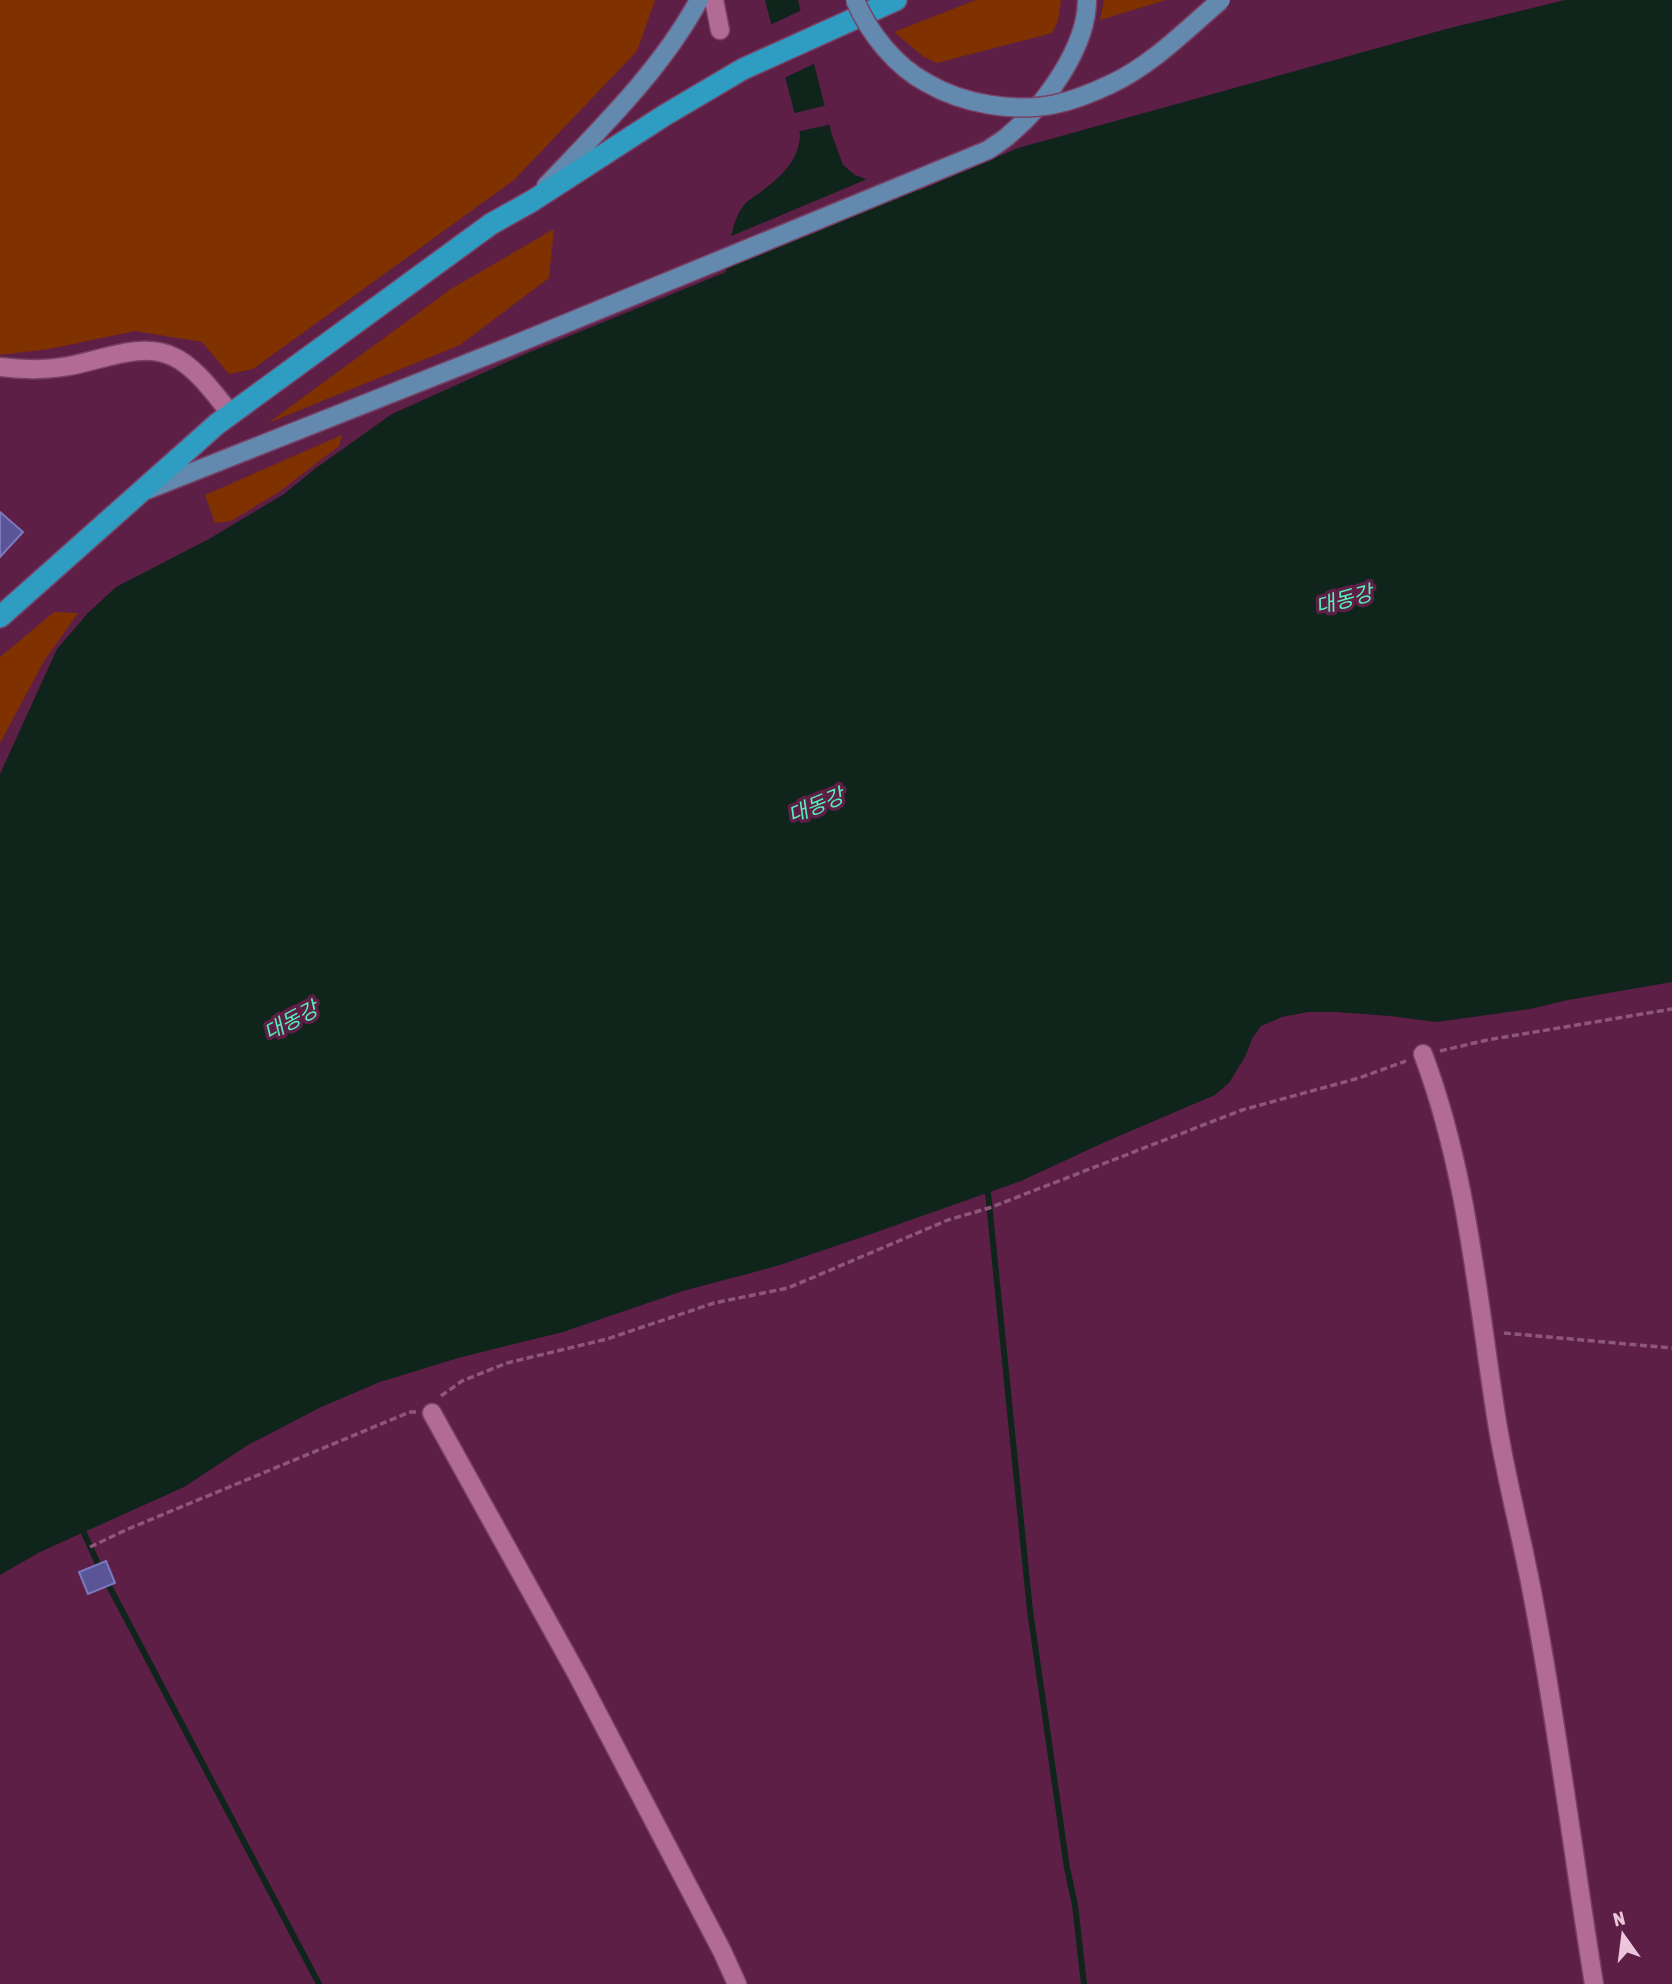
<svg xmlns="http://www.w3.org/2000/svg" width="1672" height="1984" font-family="'Asap Condensed','Noto Sans KR',sans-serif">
	<rect width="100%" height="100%" fill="#5e1f47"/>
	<g fill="#7f3100">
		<polygon points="0,0 655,0 637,51 514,180 253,369 229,374 202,342 135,331 49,349 0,355"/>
		<polygon points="976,0 1061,0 1058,21 1052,33 937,63 924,57 894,32"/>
		<polygon points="1104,0 1166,0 1100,20"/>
		<polygon points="554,229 549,278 460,345 268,423 451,289"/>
		<polygon points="342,435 339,446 279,492 231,521 215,523 205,495"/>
		<polygon points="54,612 78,613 44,661 0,743 0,657"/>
	</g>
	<path fill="#0f241b" d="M 765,0 L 798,0 L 832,135 L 843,165 L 855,175 L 866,179 L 920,190 L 1018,148 L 1446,29 L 1565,0 L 1672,0 L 1672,982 L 1568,1000 L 1530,1009 L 1437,1022 L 1390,1016 L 1336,1012 L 1308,1012 L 1282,1017 L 1261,1026 L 1252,1039 L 1245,1057 L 1229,1083 L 1215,1095 L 1105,1142 L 1021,1181 L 874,1233 L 777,1266 L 683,1291 L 563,1332 L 458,1358 L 380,1382 L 321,1407 L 248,1445 L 184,1487 L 40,1552 L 0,1575 L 0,774 L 57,649 L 88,613 L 116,587 L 209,539 L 284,494 L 316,468 L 392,414 L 523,355 L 726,272 C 730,251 730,220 745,204 C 748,200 754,197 758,194 C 779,178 799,163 800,134 Z"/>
	<g fill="#5e1f47">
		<polygon points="804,9 818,62 782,79 768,26"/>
		<polygon points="828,105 832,124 796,132 791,114"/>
		<polygon points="872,177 916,185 723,266 729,237"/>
	</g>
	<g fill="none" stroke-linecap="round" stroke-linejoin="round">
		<g stroke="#0f241b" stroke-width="6">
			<polyline points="988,1193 1030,1611 1067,1868 1075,1905 1084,1984"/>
			<polyline points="84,1533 98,1564"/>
			<polyline points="109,1586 319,1984"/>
		</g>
	</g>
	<g fill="#595597" stroke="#7c79be" stroke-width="2">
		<polygon points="0,512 23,532 0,557"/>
		<polygon points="106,1561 115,1583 88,1594 79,1572"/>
	</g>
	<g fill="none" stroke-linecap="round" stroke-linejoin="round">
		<defs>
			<g id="minor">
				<polyline points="714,0 720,30"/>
				<path d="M 0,367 C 23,370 47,370 69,366 C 103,360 141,341 174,357 C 196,367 216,396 231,414"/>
				<path d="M 1423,1054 C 1467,1171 1477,1294 1496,1416 C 1505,1475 1521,1533 1532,1592 C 1557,1722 1573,1854 1594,1984"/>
				<polyline points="432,1413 578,1676 722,1951 737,1984"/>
			</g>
			<g id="major">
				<path d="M 546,186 C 601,128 661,70 699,0"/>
				<path d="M 147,490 L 511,346 L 988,150 C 995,145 1004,140 1010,134 C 1045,105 1087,47 1087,0"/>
			</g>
			<polyline id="highway" points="0,617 217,424 491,224 532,201 665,115 743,69 896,0"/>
		</defs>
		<use href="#minor" stroke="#784165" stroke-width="21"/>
		<use href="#major" stroke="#784165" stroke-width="21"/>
		<use href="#highway" stroke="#784165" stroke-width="24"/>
		<g stroke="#8e5779" stroke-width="3.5" stroke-dasharray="7 3.5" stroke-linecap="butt">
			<polyline points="1440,1051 1487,1040 1672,1009"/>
			<polyline points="1504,1333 1672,1348"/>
			<polyline points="441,1396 462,1381 507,1363 607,1339 714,1303 788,1288 948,1220 989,1208 1242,1110 1359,1078 1406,1061"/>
			<polyline points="90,1547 128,1529 410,1412 416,1412"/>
		</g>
		<use href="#minor" stroke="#b26c94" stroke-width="18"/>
		<use href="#major" stroke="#6389af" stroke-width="18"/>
		<use href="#highway" stroke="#2e9dc1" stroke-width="21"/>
		<defs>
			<path id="major-bridge" d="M 855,0 C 869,33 895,66 927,83 C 963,104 1015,113 1056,104 C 1075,100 1094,92 1111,84 C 1152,65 1187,29 1221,0"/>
		</defs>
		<use href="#major-bridge" stroke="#784165" stroke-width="21" stroke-linecap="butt"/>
		<use href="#major-bridge" stroke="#6389af" stroke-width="18"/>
	</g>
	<g text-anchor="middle" stroke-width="7" stroke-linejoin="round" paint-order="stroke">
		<g font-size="21" font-style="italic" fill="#53f2b8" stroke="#5e1f47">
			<text transform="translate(1344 600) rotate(-15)" y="7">대동강</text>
			<text transform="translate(816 806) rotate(-22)" y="7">대동강</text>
			<text transform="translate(291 1021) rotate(-28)" y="7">대동강</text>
		</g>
	</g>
	<g transform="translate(1623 1935) rotate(346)" stroke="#5e1f47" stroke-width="5" paint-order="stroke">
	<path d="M0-5L12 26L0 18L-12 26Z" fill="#edc6db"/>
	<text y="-10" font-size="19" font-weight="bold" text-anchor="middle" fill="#edc6db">N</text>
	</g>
</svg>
